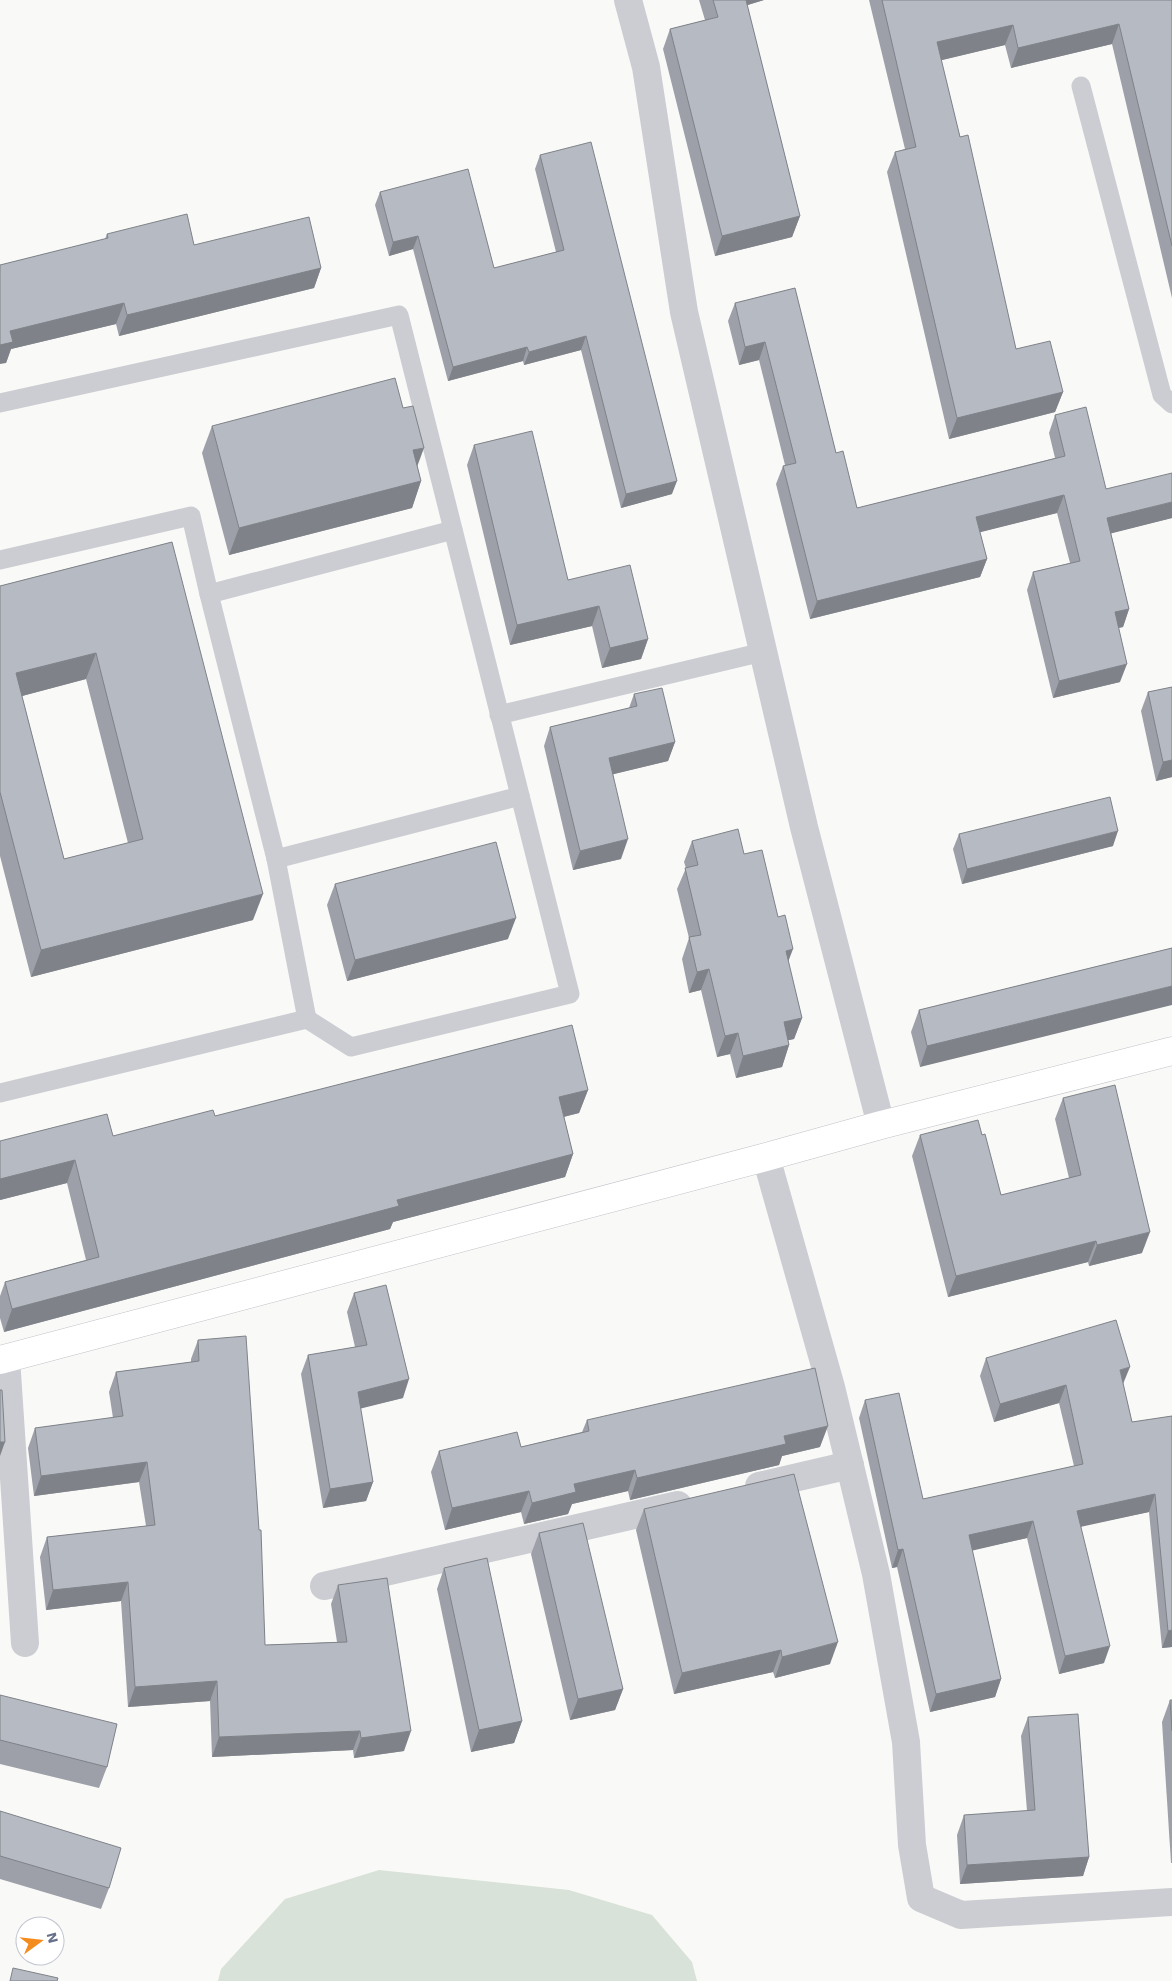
<svg xmlns="http://www.w3.org/2000/svg" width="1172" height="1981" font-family="'Work Sans',sans-serif">
	<rect width="100%" height="100%" fill="#f9faf7"/>
	<polygon fill="#d9e2d8" points="379,1870 569,1890 652,1915 692,1962 697,1981 218,1981 221,1969 285,1899"/>
	<g fill="none" stroke-linecap="round" stroke-linejoin="round">
		<defs>
			<polyline id="secondary" points="0,1360 766,1157 881,1125 1172,1051"/>
		</defs>
		<use href="#secondary" stroke="#c0c2c9" stroke-width="29"/>
		<g stroke="#cccdd2" stroke-width="19">
			<polyline points="1081,86 1162,395 1172,404"/>
			<polyline points="0,403 399,315 570,994 351,1047 307,1019 0,1093"/>
			<polyline points="0,560 191,516 209,594 276,859 307,1019"/>
			<polyline points="209,594 453,530"/>
			<polyline points="499,715 763,652"/>
			<polyline points="276,859 520,796"/>
		</g>
		<g stroke="#cccdd2" stroke-width="28">
			<polyline points="628,0 646,67 684,312 804,827 881,1125"/>
			<polyline points="766,1157 831,1387 876,1574 906,1742 912,1845 921,1898 961,1915 1172,1902"/>
			<polyline points="6,1358 25,1643"/>
			<polyline points="759,1486 850,1465"/>
			<polyline points="324,1586 678,1505"/>
		</g>
		<use href="#secondary" stroke="#fff" stroke-width="28"/>
	</g>
	<g fill="#9da0a8" fill-rule="evenodd">
		<polygon points="699,0 764,0 747,5 800,216 792,237 715,256 663,49 670,29 705,20"/>
		<polygon points="869,0 1172,0 1172,298 1112,44 1011,68 1005,45 941,60 960,137 1016,349 1063,392 1055,412 949,439 887,172 895,152 905,149"/>
		<polygon points="540,155 672,494 621,508 581,350 524,365 523,361 448,381 413,249 389,256 375,205 380,192 494,268 556,252 535,169"/>
		<polygon points="107,234 194,245 321,268 314,288 119,336 116,324 11,349 6,363 0,265 105,239"/>
		<polygon points="795,288 836,453 857,508 1055,458 1049,433 1055,415 1106,489 1172,518 1111,533 1129,609 1123,627 1118,628 1120,682 1053,698 1027,590 1033,572 1070,563 1057,513 980,532 987,559 980,577 810,619 776,484 783,466 785,465 759,360 739,365 728,321 735,303"/>
		<polygon points="212,426 417,465 421,481 412,508 229,555 202,453"/>
		<polygon points="474,445 568,580 648,639 641,659 602,668 592,626 510,645 467,465"/>
		<path d="M 172,542 L 253,920 L 31,977 L 0,856 L 0,586 ZM 86,679 L 128,843 L 64,859 L 22,696 Z"/>
		<polygon points="1172,687 1172,777 1156,781 1141,711 1148,692"/>
		<polygon points="634,694 675,742 668,761 613,774 621,859 573,870 544,746 550,727 629,708"/>
		<polygon points="959,834 1113,846 962,884 953,849"/>
		<polygon points="692,841 744,854 788,961 802,1018 794,1039 788,1040 789,1045 782,1067 736,1078 730,1054 717,1057 701,990 689,993 682,959 689,938 677,889 686,868 684,862"/>
		<polygon points="335,884 508,939 347,981 327,905"/>
		<polygon points="1172,948 920,1067 911,1032 919,1010"/>
		<polygon points="588,1090 579,1113 564,1117 573,1154 565,1177 393,1222 390,1229 4,1332 0,1318 0,1296 5,1282 86,1260 67,1183 0,1200 0,1141 113,1136 215,1116"/>
		<polygon points="1063,1098 1142,1253 1089,1266 1088,1262 948,1297 912,1156 920,1135 982,1135 1001,1195 1069,1178 1055,1119"/>
		<polygon points="354,1293 403,1398 360,1408 373,1482 366,1501 323,1508 301,1374 308,1355 355,1347 347,1312"/>
		<polygon points="198,1340 265,1645 337,1642 331,1604 338,1585 404,1751 354,1758 353,1750 212,1757 210,1701 128,1707 121,1601 46,1610 40,1557 47,1537 146,1526 139,1482 34,1496 28,1448 35,1428 113,1418 109,1392 116,1372 191,1362 191,1359"/>
		<polygon points="986,1358 1123,1384 1132,1422 1172,1416 1172,1647 1162,1648 1149,1512 1081,1526 1104,1663 1059,1674 1027,1538 972,1550 1001,1679 995,1697 930,1712 897,1567 892,1568 859,1418 865,1400 923,1499 1074,1466 1059,1403 994,1422 980,1376"/>
		<polygon points="587,1420 820,1447 782,1456 779,1465 630,1500 628,1491 572,1504 568,1514 524,1524 521,1512 445,1530 431,1472 439,1451 521,1447 582,1432"/>
		<polygon points="644,1509 830,1664 775,1678 773,1672 674,1694 636,1530"/>
		<polygon points="539,1533 623,1689 615,1710 570,1720 531,1554"/>
		<polygon points="444,1568 522,1721 514,1743 471,1752 437,1589"/>
		<polygon points="0,1695 107,1767 99,1788 0,1764"/>
		<polygon points="1170,1700 1172,1700 1172,1863 1171,1863 1162,1722"/>
		<polygon points="1028,1717 1089,1857 1083,1876 960,1884 957,1835 964,1815 1027,1811 1021,1736"/>
		<polygon points="0,1811 109,1888 101,1909 0,1879"/>
	</g>
	<g fill="#7f8288">
		<polygon points="739,0 764,0 735,9"/>
		<polygon points="1119,24 1112,44 1011,68 1018,48"/>
		<polygon points="1013,25 1005,45 930,63 937,42"/>
		<polygon points="800,216 792,237 715,256 722,236"/>
		<polygon points="418,236 413,249 389,256 393,242"/>
		<polygon points="321,268 314,288 119,336 127,315"/>
		<polygon points="124,303 116,324 11,349 6,363 0,364 0,345 10,331"/>
		<polygon points="586,336 581,350 524,365 529,352"/>
		<polygon points="765,342 759,360 739,365 745,347"/>
		<polygon points="527,347 523,361 448,381 453,367"/>
		<polygon points="1063,392 1055,412 949,439 957,418"/>
		<polygon points="424,448 414,475 413,450"/>
		<polygon points="421,481 412,508 229,555 239,528"/>
		<polygon points="677,481 672,494 621,508 626,494"/>
		<polygon points="1064,495 1057,513 969,535 976,517"/>
		<polygon points="1172,502 1172,518 1101,536 1107,518"/>
		<polygon points="987,559 980,577 810,619 817,601"/>
		<polygon points="599,606 592,626 510,645 517,625"/>
		<polygon points="1129,609 1123,627 1108,630 1115,612"/>
		<polygon points="648,639 641,659 602,668 610,648"/>
		<polygon points="96,653 86,679 7,700 16,673"/>
		<polygon points="1127,664 1120,682 1053,698 1059,681"/>
		<polygon points="675,742 668,761 602,777 609,758"/>
		<polygon points="1172,760 1172,777 1156,781 1163,762"/>
		<polygon points="1118,831 1113,846 962,884 967,869"/>
		<polygon points="628,839 621,859 573,870 580,851"/>
		<polygon points="263,894 253,920 31,977 41,950"/>
		<polygon points="516,918 508,939 347,981 355,960"/>
		<polygon points="793,949 785,970 786,951"/>
		<polygon points="709,969 701,990 689,993 697,972"/>
		<polygon points="1172,986 1172,1005 920,1067 927,1046"/>
		<polygon points="802,1018 794,1039 776,1043 784,1022"/>
		<polygon points="738,1033 730,1054 717,1057 725,1036"/>
		<polygon points="789,1045 782,1067 736,1078 743,1056"/>
		<polygon points="588,1090 579,1113 550,1120 559,1097"/>
		<polygon points="573,1154 565,1177 393,1222 390,1229 4,1332 12,1309 397,1200"/>
		<polygon points="75,1160 67,1183 0,1200 0,1179"/>
		<polygon points="1150,1232 1142,1253 1089,1266 1097,1245"/>
		<polygon points="1096,1241 1088,1262 948,1297 956,1276"/>
		<polygon points="1130,1367 1123,1384 1120,1370"/>
		<polygon points="409,1379 403,1398 351,1411 358,1392"/>
		<polygon points="1066,1385 1059,1403 994,1422 1000,1404"/>
		<polygon points="828,1426 820,1447 782,1456 779,1465 630,1500 637,1478 784,1436"/>
		<polygon points="0,1442 5,1442 0,1456"/>
		<polygon points="147,1462 139,1482 34,1496 41,1476"/>
		<polygon points="635,1470 628,1491 572,1504 568,1514 524,1524 532,1503 574,1484"/>
		<polygon points="373,1482 366,1501 323,1508 330,1489"/>
		<polygon points="529,1491 521,1512 445,1530 452,1508"/>
		<polygon points="1155,1494 1149,1512 1071,1529 1077,1511"/>
		<polygon points="1033,1521 1027,1538 962,1553 969,1535"/>
		<polygon points="903,1549 897,1567 892,1568 898,1550"/>
		<polygon points="128,1582 121,1601 46,1610 53,1590"/>
		<polygon points="1172,1630 1172,1647 1162,1648 1168,1631"/>
		<polygon points="838,1642 830,1664 775,1678 782,1657"/>
		<polygon points="1110,1646 1104,1663 1059,1674 1065,1656"/>
		<polygon points="781,1650 773,1672 674,1694 682,1673"/>
		<polygon points="1001,1679 995,1697 930,1712 936,1694"/>
		<polygon points="217,1681 210,1701 128,1707 135,1687"/>
		<polygon points="623,1689 615,1710 570,1720 578,1699"/>
		<polygon points="522,1721 514,1743 471,1752 479,1730"/>
		<polygon points="360,1731 353,1750 212,1757 219,1737"/>
		<polygon points="411,1731 404,1751 354,1758 361,1738"/>
		<polygon points="1089,1857 1083,1876 960,1884 967,1865"/>
	</g>
	<g fill="#b6bac3" stroke="#7f8288" fill-rule="evenodd">
		<polygon points="713,0 746,0 800,216 722,236 670,29 718,17"/>
		<polygon points="882,0 1172,0 1172,246 1119,24 1018,48 1013,25 937,42 960,137 968,135 1016,349 1050,341 1063,392 957,418 895,152 916,147"/>
		<polygon points="591,142 677,481 626,494 586,336 529,352 527,347 453,367 418,236 393,242 380,192 468,169 494,268 564,250 540,155"/>
		<polygon points="187,214 194,245 309,217 321,268 127,315 124,303 10,331 13,342 0,345 0,265 108,238 107,234"/>
		<polygon points="795,288 836,453 843,451 857,508 1065,456 1055,415 1086,407 1106,489 1172,473 1172,502 1107,518 1129,609 1115,612 1127,664 1059,681 1033,572 1080,561 1064,495 976,517 987,559 817,601 783,466 796,463 765,342 745,347 735,303"/>
		<polygon points="395,378 403,408 413,406 424,448 413,450 421,481 239,528 212,426"/>
		<polygon points="532,431 568,580 630,565 648,639 610,648 599,606 517,625 474,445"/>
		<path d="M 172,542 L 263,894 L 41,950 L 0,792 L 0,586 ZM 96,653 L 143,839 L 64,859 L 16,673 Z"/>
		<polygon points="1172,687 1172,760 1163,762 1148,692"/>
		<polygon points="662,688 675,742 609,758 628,839 580,851 550,727 637,706 634,694"/>
		<polygon points="1110,797 1118,831 967,869 959,834"/>
		<polygon points="738,829 744,854 762,850 778,917 785,915 793,949 786,951 802,1018 784,1022 789,1045 743,1056 738,1033 725,1036 709,969 697,972 689,937 701,935 685,868 698,865 692,841"/>
		<polygon points="496,842 516,918 355,960 335,884"/>
		<polygon points="1172,948 1172,986 927,1046 919,1010"/>
		<polygon points="572,1025 588,1090 559,1097 573,1154 397,1200 399,1206 12,1309 5,1282 99,1257 75,1160 0,1179 0,1141 107,1114 113,1136 213,1110 215,1116"/>
		<polygon points="1115,1085 1150,1232 1097,1245 1096,1241 956,1276 920,1135 978,1120 982,1135 985,1134 1001,1195 1081,1175 1063,1098"/>
		<polygon points="386,1285 409,1379 358,1392 373,1482 330,1489 308,1355 367,1345 354,1293"/>
		<polygon points="1116,1320 1130,1367 1120,1370 1132,1422 1172,1416 1172,1630 1168,1631 1155,1494 1077,1511 1110,1646 1065,1656 1033,1521 969,1535 1001,1679 936,1694 903,1549 898,1550 865,1400 899,1393 923,1499 1083,1464 1066,1385 1000,1404 986,1358"/>
		<polygon points="246,1336 259,1530 261,1530 265,1645 347,1642 338,1585 387,1578 411,1731 361,1738 360,1731 219,1737 217,1681 135,1687 128,1582 53,1590 47,1537 155,1525 147,1462 41,1476 35,1428 123,1416 116,1372 199,1361 198,1340"/>
		<polygon points="815,1368 828,1426 784,1436 786,1444 637,1478 635,1470 574,1484 576,1492 532,1503 529,1491 452,1508 439,1451 517,1432 521,1447 589,1431 587,1420"/>
		<polygon points="0,1390 2,1390 5,1442 0,1442"/>
		<polygon points="794,1474 838,1642 782,1657 781,1650 682,1673 644,1509"/>
		<polygon points="583,1523 623,1689 578,1699 539,1533"/>
		<polygon points="487,1558 522,1721 479,1730 444,1568"/>
		<polygon points="0,1695 117,1724 107,1767 0,1740"/>
		<polygon points="1170,1700 1172,1700 1172,1731"/>
		<polygon points="1078,1714 1089,1857 967,1865 964,1815 1035,1810 1028,1717"/>
		<polygon points="0,1811 121,1848 109,1888 0,1856"/>
		<polygon points="13,1968 58,1978 57,1981 10,1981"/>
	</g>
	<g transform="translate(40 1941) rotate(75)"><circle r="24" fill="#ffffff" stroke="#c2c6d1"/>
	<path d="M0-4L9 19L0 12L-9 19Z" fill="#f48b1d"/>
	<text y="-8" font-size="14" font-weight="bold" text-anchor="middle" fill="#66708b">N</text>
	</g>
</svg>
